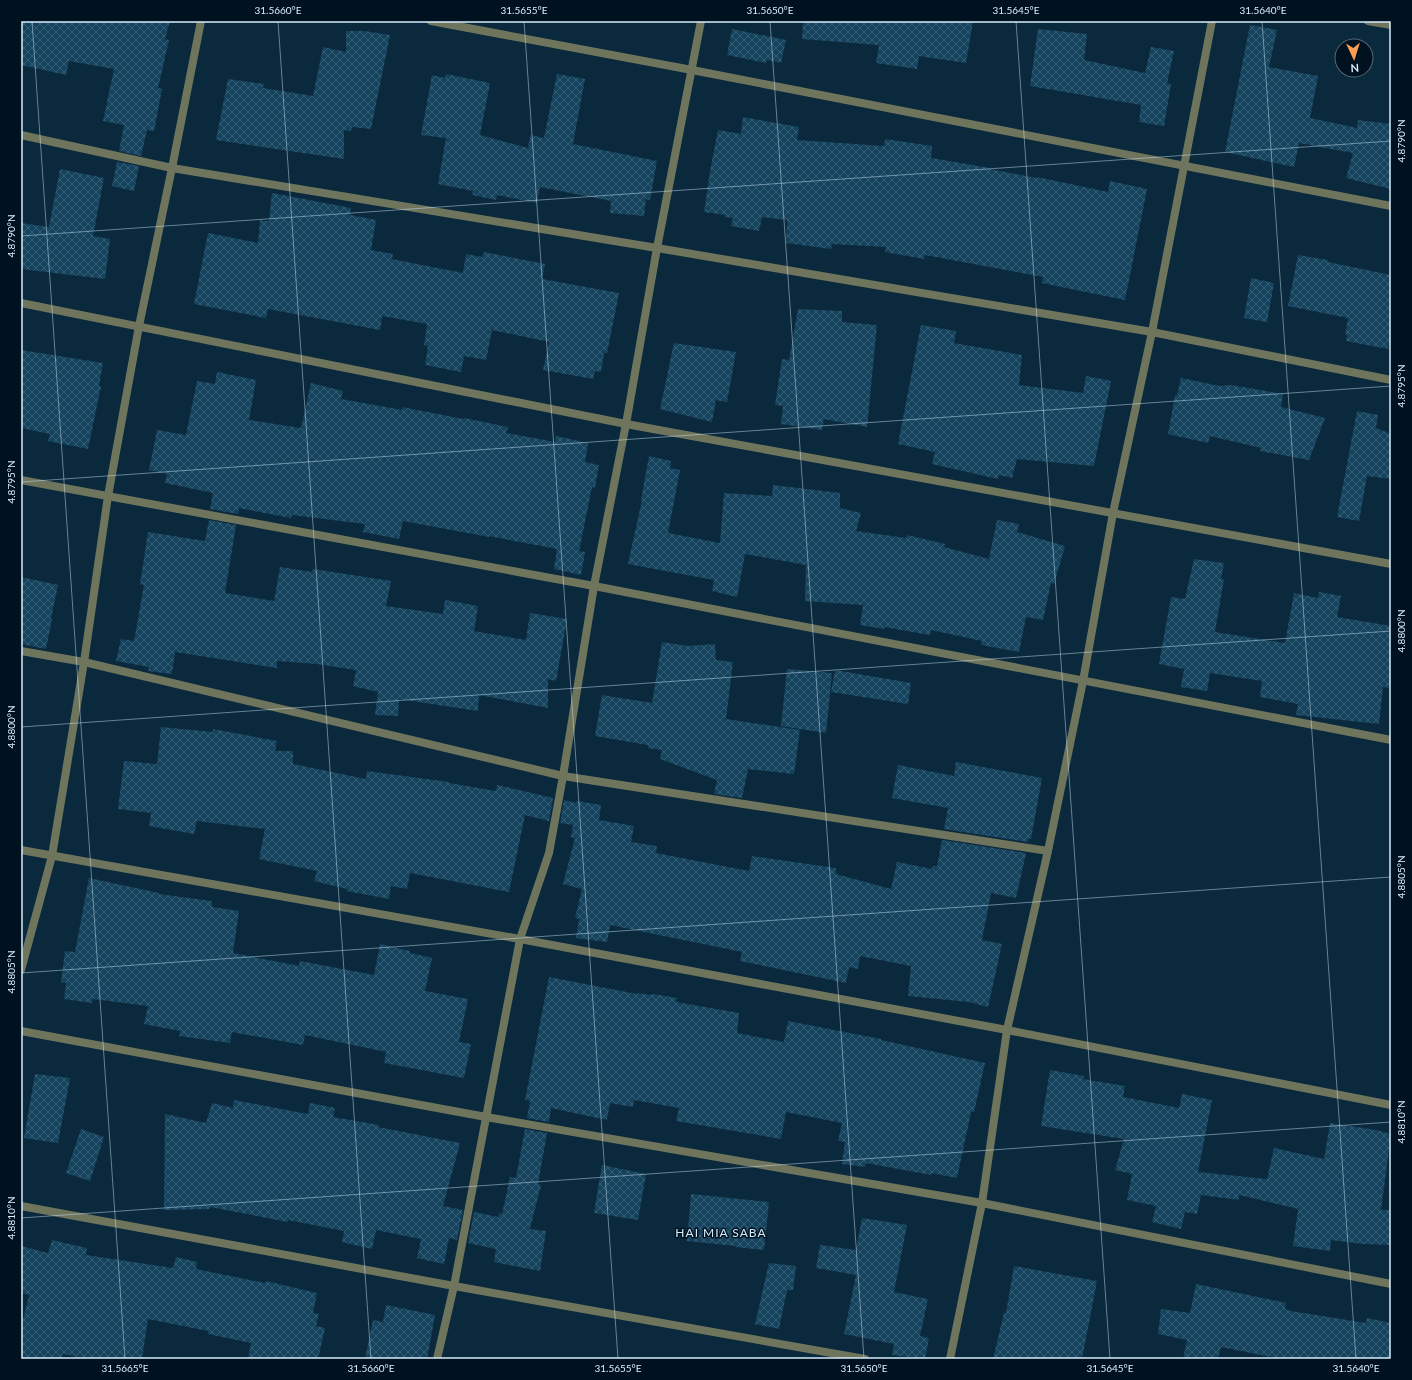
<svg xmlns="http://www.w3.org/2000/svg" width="1412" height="1380" font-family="Lato,sans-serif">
	<defs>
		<pattern id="building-cross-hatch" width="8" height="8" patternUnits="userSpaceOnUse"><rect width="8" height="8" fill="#15435e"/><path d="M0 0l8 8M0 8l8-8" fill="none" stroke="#365e76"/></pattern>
	</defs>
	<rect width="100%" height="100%" fill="#0a293c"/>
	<g fill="url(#building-cross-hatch)">
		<polygon points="21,21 170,21 165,39 169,40 158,88 162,89 154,131 147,130 141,156 119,151 124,125 103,121 114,69 69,61 66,75 21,65"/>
		<polygon points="803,21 973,21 966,63 919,56 917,69 876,63 879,45 802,39"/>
		<polygon points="1250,25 1277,30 1269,67 1318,76 1310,118 1357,128 1358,120 1391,124 1391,189 1346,178 1353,153 1299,143 1294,167 1225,152"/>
		<polygon points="732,29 786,40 781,63 767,60 766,63 727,55"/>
		<polygon points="1038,29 1087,34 1084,60 1145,73 1151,47 1174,51 1167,83 1171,84 1164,126 1139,122 1141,105 1030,86"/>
		<polygon points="346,31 365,31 390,35 371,129 352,127 351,131 344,130 344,159 216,140 228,79 264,84 263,88 313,96 323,47 346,52"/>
		<polygon points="446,74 490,83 480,135 528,148 530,135 544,138 557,74 585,79 573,144 657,161 650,200 646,199 644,216 610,213 611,201 540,187 537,203 497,195 496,200 472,195 473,191 438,184 446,138 421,135 432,75 445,78"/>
		<polygon points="743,117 799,127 797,140 884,146 885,139 932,146 931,158 990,168 990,169 1036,178 1037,177 1108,192 1110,181 1147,189 1125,300 1042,283 1043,277 925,255 924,259 885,252 886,247 832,244 831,249 786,243 787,220 762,217 759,231 731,226 733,218 725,217 725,215 704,212 710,171 718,130 741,134"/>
		<polygon points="117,162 139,166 134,191 112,186"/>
		<polygon points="60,169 104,178 93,236 110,239 105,279 21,269 21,223 49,227"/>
		<polygon points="272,193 351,208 350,215 376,220 371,250 393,254 392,259 463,273 466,254 482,257 484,252 545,264 542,279 619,293 607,353 604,353 601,372 595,371 593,379 543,370 549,342 492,330 486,360 464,356 461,372 425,365 428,346 424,345 427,324 382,316 380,330 268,309 266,318 194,304 208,233 258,243 260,220 269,221"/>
		<polygon points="1298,255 1328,260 1328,262 1391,275 1391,335 1388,349 1346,341 1347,335 1345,334 1348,318 1288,306"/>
		<polygon points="1251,278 1274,283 1267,322 1244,318"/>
		<polygon points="798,309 842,311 842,322 877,325 867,427 824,419 822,430 781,424 783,406 775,405 782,359 789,360"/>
		<polygon points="921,325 956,331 954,343 1022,355 1019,385 1083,393 1086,376 1111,381 1094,466 1017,459 1012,478 999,475 998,479 932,464 935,452 898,444"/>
		<polygon points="674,343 736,352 727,402 716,400 712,422 660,409"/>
		<polygon points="21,350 103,363 99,386 101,386 88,449 48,441 50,434 21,428"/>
		<polygon points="217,372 256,380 249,420 301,428 311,383 343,391 341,399 402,410 402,407 463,419 464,418 508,427 506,433 555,442 556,436 588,443 585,462 599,465 595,488 592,487 579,551 585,552 581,575 554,569 557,549 489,536 489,537 403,521 399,539 363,532 365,524 292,515 291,518 239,508 238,514 210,509 213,493 165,483 167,474 149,470 157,430 186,435 197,381 215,384"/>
		<polygon points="1181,378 1220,386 1231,385 1283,394 1281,407 1325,418 1309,460 1260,451 1261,448 1210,436 1208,443 1168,434 1175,395 1177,395"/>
		<polygon points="1357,411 1378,415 1376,428 1391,434 1391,479 1367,476 1359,521 1337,517"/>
		<polygon points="649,456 671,461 670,468 680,470 668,533 720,543 724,493 772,496 773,485 840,493 840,508 861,513 856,531 906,538 907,535 945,544 944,547 989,559 997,520 1019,524 1017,532 1065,546 1054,584 1051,583 1043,620 1026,617 1019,652 981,645 982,641 931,630 930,635 884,627 884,629 860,625 863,605 805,601 806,565 745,554 737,597 712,591 714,580 628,564 642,500 641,500"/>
		<polygon points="209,520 236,525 225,593 274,601 280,567 312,572 313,569 391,581 386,606 443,614 445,600 478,606 474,631 526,640 530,613 567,619 556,681 548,679 548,708 479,695 478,711 399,699 398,716 375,715 378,692 353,686 356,670 317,664 277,661 277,668 175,652 172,674 148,671 149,667 116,661 121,639 134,641 144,585 140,584 148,532 205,541"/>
		<polygon points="1194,559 1224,563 1221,579 1224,579 1215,632 1285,643 1294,593 1318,598 1319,592 1341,596 1337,617 1391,626 1391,676 1389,688 1383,687 1379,724 1296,715 1298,704 1260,697 1262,681 1210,673 1207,691 1181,687 1184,669 1159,664 1171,597 1185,599"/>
		<polygon points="21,577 58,585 51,619 52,619 46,649 21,644"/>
		<polygon points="662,642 688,646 715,644 716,660 733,662 726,719 800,730 794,774 748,769 742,798 714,794 717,780 660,759 662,750 648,748 648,745 595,736 602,695 652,703"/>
		<polygon points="787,669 832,673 826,733 781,726"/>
		<polygon points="835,670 911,683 908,704 831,692"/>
		<polygon points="161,727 213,732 213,729 277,741 275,751 293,751 293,764 366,779 367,771 449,782 449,783 496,791 497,785 553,798 549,821 525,815 509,892 410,873 407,889 391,886 389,899 347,891 347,889 314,881 317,871 259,859 265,829 197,821 194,834 149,826 151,813 118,809 124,761 157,764"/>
		<polygon points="956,762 1042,778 1031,839 1029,838 1028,842 944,829 948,808 892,798 898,765 954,776"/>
		<polygon points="564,800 576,803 577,801 601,805 599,820 634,826 631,842 657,846 656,853 749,871 752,856 836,868 836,874 891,889 897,862 932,869 933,866 937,866 942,840 1026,853 1016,898 991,893 982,940 1002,944 988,1007 969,1002 908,996 911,966 860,956 858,969 849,967 846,983 740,961 742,952 610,925 607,942 576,938 579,919 575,918 582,889 563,884 575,838 571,837 573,825 560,823"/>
		<polygon points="89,878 159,893 159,894 212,901 212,907 239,911 233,953 299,966 300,961 374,975 380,944 410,951 410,953 432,958 425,991 468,999 459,1042 471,1044 464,1078 384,1063 386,1052 305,1035 303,1045 232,1032 230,1043 179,1036 180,1031 144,1024 148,1006 93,999 92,1003 64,999 66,983 61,982 65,951 75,952"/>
		<polygon points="549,977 637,994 637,993 652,995 653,994 677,998 676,1002 739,1013 737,1033 784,1042 788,1021 881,1039 881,1040 985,1063 974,1112 971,1112 957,1178 931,1173 931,1175 866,1163 865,1167 842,1164 845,1142 838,1141 842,1123 786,1112 781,1139 676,1121 679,1108 634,1100 633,1107 610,1103 607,1120 551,1108 549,1122 527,1118 530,1101 525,1100"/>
		<polygon points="1050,1070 1084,1076 1083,1079 1125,1086 1123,1097 1179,1108 1182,1094 1212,1100 1198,1172 1267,1179 1274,1148 1324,1159 1330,1123 1376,1130 1391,1134 1381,1210 1391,1210 1391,1245 1363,1244 1331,1240 1330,1251 1293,1246 1298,1209 1239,1195 1239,1200 1201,1195 1197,1214 1185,1212 1181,1229 1152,1222 1156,1206 1127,1200 1132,1174 1115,1170 1124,1139 1041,1126"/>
		<polygon points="35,1074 70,1078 58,1143 24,1138"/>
		<polygon points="234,1100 308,1114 310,1103 335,1108 333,1117 379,1125 378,1127 460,1143 443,1206 463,1210 457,1240 449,1238 444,1264 417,1258 421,1239 376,1230 372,1249 342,1242 344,1231 288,1220 288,1222 210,1207 209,1209 164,1210 165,1114 206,1123 212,1103 233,1108"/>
		<polygon points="81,1129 104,1137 90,1181 66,1173"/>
		<polygon points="525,1129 547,1133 538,1184 541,1185 530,1229 546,1231 540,1271 494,1262 496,1249 468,1243 474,1212 498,1217 499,1213 502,1214 510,1177 516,1178"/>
		<polygon points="602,1165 646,1174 638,1220 594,1213"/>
		<polygon points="691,1194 769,1202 764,1250 735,1247 735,1246 687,1241"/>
		<polygon points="862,1218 907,1225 894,1292 928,1299 920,1336 929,1338 925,1359 892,1355 894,1344 844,1334 856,1275 816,1268 820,1245 856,1250"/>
		<polygon points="52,1240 87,1248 86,1255 173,1268 176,1257 197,1262 196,1269 265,1283 266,1281 317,1293 313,1313 319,1314 316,1326 325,1328 318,1359 248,1359 251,1343 208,1334 208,1331 148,1319 142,1359 87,1359 63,1354 62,1359 21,1359 21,1328 29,1295 21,1293 21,1246 48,1253"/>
		<polygon points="769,1263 796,1266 793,1290 787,1290 779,1329 755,1324"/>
		<polygon points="1014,1266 1097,1281 1082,1359 993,1359 1004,1313 1006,1313"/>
		<polygon points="1196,1284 1286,1303 1285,1309 1291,1311 1366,1323 1367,1318 1391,1323 1391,1359 1281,1359 1221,1347 1218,1359 1183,1359 1187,1340 1158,1334 1161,1309 1190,1313"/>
		<polygon points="386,1305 435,1315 427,1359 365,1359 373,1320 383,1322"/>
	</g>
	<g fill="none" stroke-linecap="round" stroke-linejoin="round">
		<g stroke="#6f755d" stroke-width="8">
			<polyline points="431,21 692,70 1391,206"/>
			<polyline points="1368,21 1391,25"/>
			<polyline points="21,135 172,168 657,248 1152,332 1391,380"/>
			<polyline points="21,303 626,424 1391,564"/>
			<polyline points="21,480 594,586 1391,740"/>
			<polyline points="21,651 84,662 563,776 1048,851"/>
			<polyline points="21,850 520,939 1007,1030 1391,1105"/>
			<polyline points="21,970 52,856 84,662 108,496 139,326 172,168 201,21"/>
			<polyline points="21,1031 486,1117 982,1203 1391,1284"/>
			<polyline points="21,1206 454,1286 865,1359"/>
			<polyline points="437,1359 454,1286 520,939 549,853 563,776 594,586 626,424 657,248 701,21"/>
			<polyline points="950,1359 982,1203 1007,1030 1048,851 1083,681 1113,513 1152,332 1212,21"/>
		</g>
	</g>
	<path fill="none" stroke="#d7eefe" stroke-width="1" stroke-opacity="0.45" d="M 32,21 L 125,1359M 278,21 L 371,1359M 524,21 L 618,1359M 770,21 L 864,1359M 1016,21 L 1110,1359M 1262,21 L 1356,1359M 21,236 L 1391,141M 21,482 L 1391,386M 21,727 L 1391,631M 21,973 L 1391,877M 21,1218 L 1391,1122"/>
	<g text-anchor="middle" stroke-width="3" stroke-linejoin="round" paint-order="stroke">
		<g font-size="12" letter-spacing="1" fill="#d7eefe" stroke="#00111f">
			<text x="721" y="1237">HAI MIA SABA</text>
		</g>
	</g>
	<rect width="1412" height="1380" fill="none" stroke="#00111f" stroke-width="44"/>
	<g transform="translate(1354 58) rotate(176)"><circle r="19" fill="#00111f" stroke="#566978"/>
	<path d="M0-3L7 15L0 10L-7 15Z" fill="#fb9e51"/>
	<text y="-6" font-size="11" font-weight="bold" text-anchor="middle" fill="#d7eefe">N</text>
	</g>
	<rect x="22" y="22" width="1368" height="1336" fill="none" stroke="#d7eefe" stroke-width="1.5"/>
	<g font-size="10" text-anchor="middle" fill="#d7eefe">
		<text x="278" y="14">31.5660°E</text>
		<text x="524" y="14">31.5655°E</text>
		<text x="770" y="14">31.5650°E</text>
		<text x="1016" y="14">31.5645°E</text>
		<text x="1263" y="14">31.5640°E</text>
		<text transform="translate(1401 141) rotate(-90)" y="4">4.8790°N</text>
		<text transform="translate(11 236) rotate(-90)" y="4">4.8790°N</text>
		<text transform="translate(1401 386) rotate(-90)" y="4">4.8795°N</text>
		<text transform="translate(11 482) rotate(-90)" y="4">4.8795°N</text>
		<text transform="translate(1401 631) rotate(-90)" y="4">4.8800°N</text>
		<text transform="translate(11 727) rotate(-90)" y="4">4.8800°N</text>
		<text transform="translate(1401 877) rotate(-90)" y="4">4.8805°N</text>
		<text transform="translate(11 972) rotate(-90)" y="4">4.8805°N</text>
		<text transform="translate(1401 1122) rotate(-90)" y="4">4.8810°N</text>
		<text transform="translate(11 1218) rotate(-90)" y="4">4.8810°N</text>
		<text x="125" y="1372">31.5665°E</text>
		<text x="371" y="1372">31.5660°E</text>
		<text x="618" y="1372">31.5655°E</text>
		<text x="864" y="1372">31.5650°E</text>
		<text x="1110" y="1372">31.5645°E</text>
		<text x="1356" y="1372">31.5640°E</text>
	</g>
</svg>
